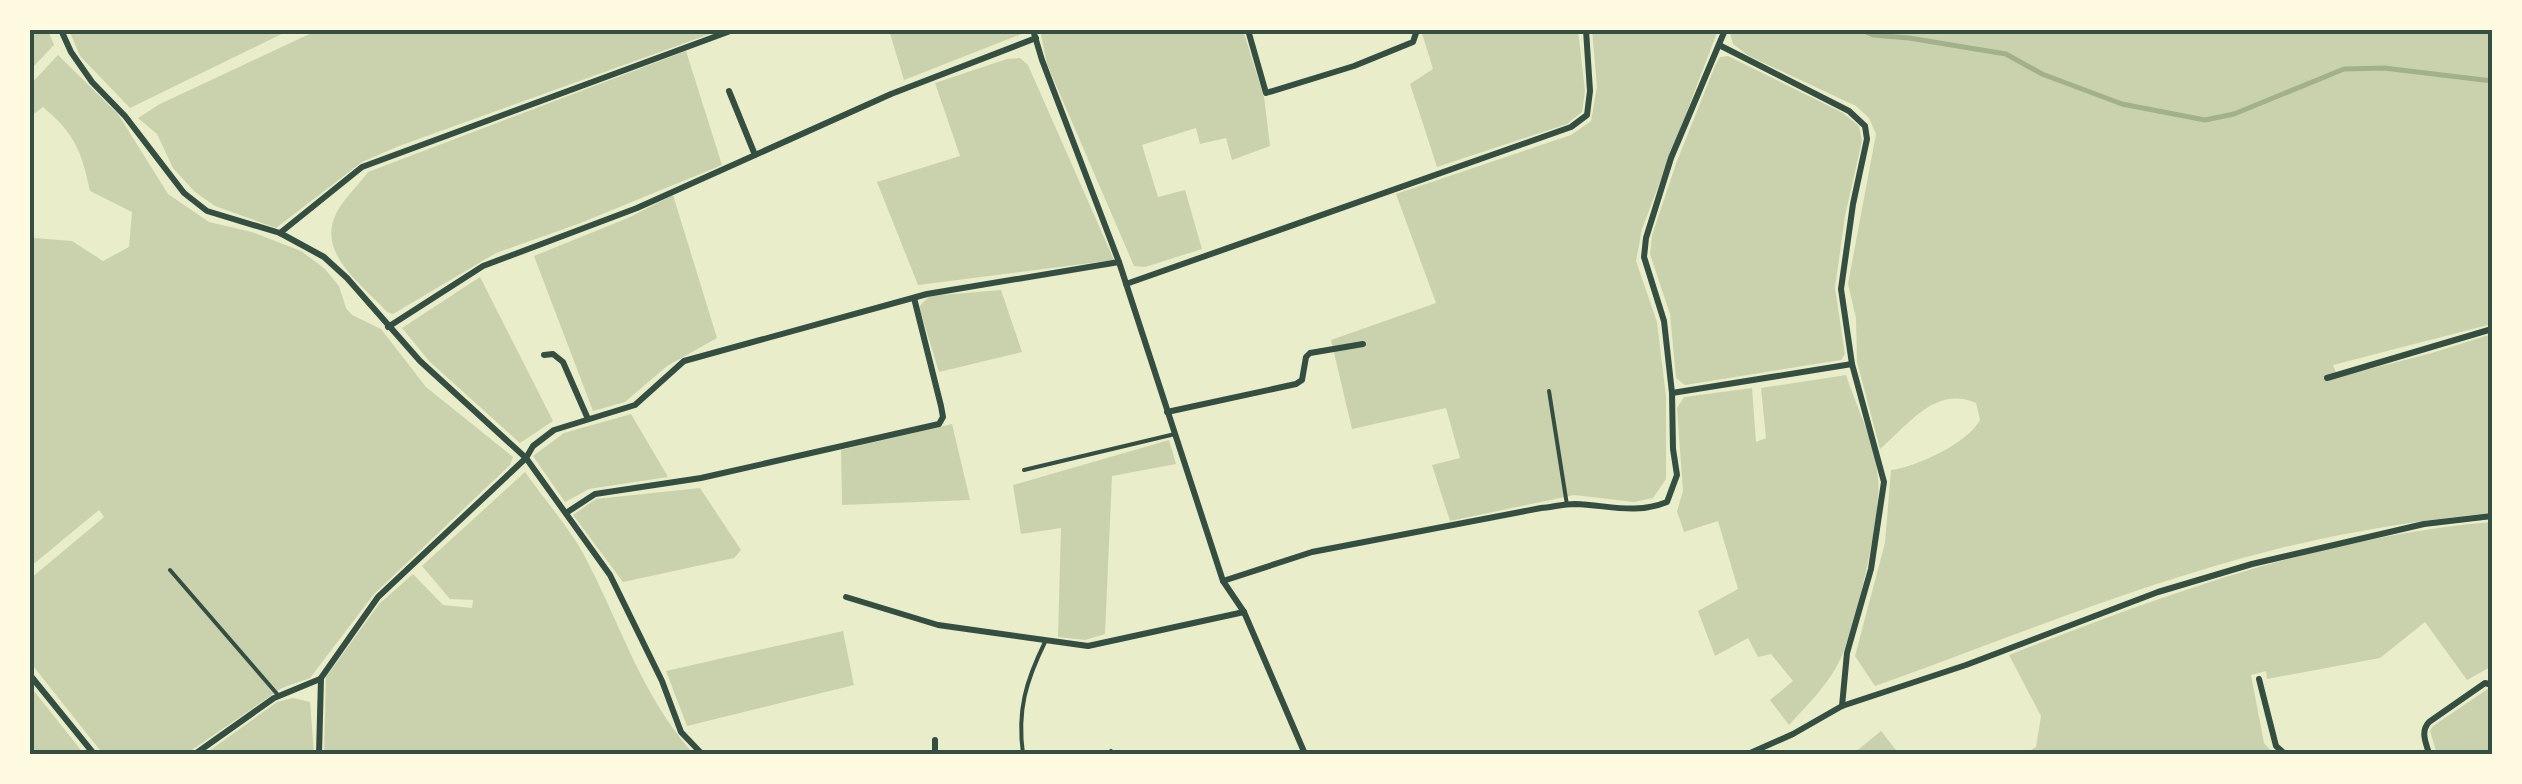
<svg xmlns="http://www.w3.org/2000/svg" width="2522" height="784" font-family="'Libre Baskerville',serif">
	<rect width="100%" height="100%" fill="#e9edc9"/>
	<g fill="#cad2ad">
		<polygon points="30,30 48,30 54,45 30,70"/>
		<polygon points="69,30 290,30 130,108 80,56"/>
		<polygon points="318,30 721,30 399,146 362,162 276,228 215,206 195,192 173,168 157,134 138,118 160,104"/>
		<polygon points="889,30 1024,30 1024,33 904,80"/>
		<polygon points="1040,30 1243,30 1264,97 1270,146 1232,160 1226,138 1200,144 1196,128 1142,145 1158,197 1185,190 1202,249 1145,267 1134,266 1047,64"/>
		<polygon points="1421,30 1578,30 1585,91 1582,112 1567,124 1437,167 1410,84 1433,69"/>
		<polygon points="1592,30 1718,30 1642,229 1636,261 1657,322 1666,397 1666,479 1653,498 1634,502 1574,495 1450,521 1432,465 1460,458 1446,408 1352,429 1331,340 1436,303 1396,194 1571,135 1591,121 1597,87"/>
		<path d="M 1729,30 L 2492,30 L 2492,324 L 2333,365 L 2338,377 L 2432,353 L 2492,334 L 2492,513 C 2419,520 2345,532 2273,550 C 2138,584 2006,639 1875,686 L 1855,656 L 1885,543 L 1891,470 C 1916,467 1968,443 1980,420 L 1976,403 C 1936,385 1909,424 1880,449 L 1857,362 L 1856,318 L 1848,284 L 1876,134 L 1869,118 L 1856,106 L 1749,56 L 1733,44 Z"/>
		<path d="M 686,51 L 722,165 L 578,224 L 496,253 L 393,314 L 387,312 C 363,285 318,255 335,216 C 342,200 358,186 368,172 Z"/>
		<path d="M 58,55 L 118,114 L 168,194 L 209,222 L 252,232 L 301,251 L 324,268 L 339,286 L 346,308 L 352,315 L 381,329 L 426,387 L 513,457 L 510,465 L 374,594 L 310,678 L 282,688 L 186,754 L 103,754 L 30,662 L 30,579 L 104,517 L 99,510 L 30,567 L 30,234 L 34,238 L 72,241 L 103,261 L 129,247 L 132,212 L 90,191 C 81,150 75,134 43,107 L 30,117 L 30,85 Z"/>
		<polygon points="1728,56 1843,113 1859,126 1862,141 1845,216 1835,288 1845,354 1841,360 1685,385 1676,378 1670,314 1650,254 1652,235 1677,161 1715,66 1720,57"/>
		<polygon points="1020,58 1028,65 1114,260 918,285 877,182 960,156 935,83 1007,59"/>
		<polygon points="673,195 717,338 667,366 625,402 593,411 534,256 628,218"/>
		<polygon points="480,277 553,421 520,443 430,362 402,328"/>
		<polygon points="1001,290 1022,352 939,372 919,307 929,296"/>
		<path d="M 1846,375 C 1857,408 1875,443 1878,478 C 1882,514 1856,624 1841,658 C 1829,684 1808,704 1789,725 L 1770,700 L 1793,681 L 1771,654 L 1758,657 L 1748,638 L 1715,656 L 1698,611 L 1738,589 L 1718,521 L 1684,532 L 1677,511 L 1683,491 L 1677,408 L 1684,397 L 1752,388 L 1756,442 L 1766,438 L 1761,388 Z"/>
		<polygon points="631,414 668,477 589,489 565,502 533,456 564,433"/>
		<polygon points="952,424 970,500 842,505 841,450"/>
		<polygon points="1169,440 1176,464 1112,476 1105,634 1085,640 1058,637 1061,528 1021,534 1013,485"/>
		<path d="M 525,472 C 544,499 567,525 583,553 C 619,620 642,698 694,754 L 324,754 L 326,677 L 379,604 L 413,574 L 443,605 L 472,608 L 473,600 L 450,599 L 422,566 Z"/>
		<polygon points="700,488 741,550 734,558 623,582 573,515 596,499"/>
		<path d="M 2492,522 L 2492,666 L 2467,680 L 2425,622 L 2380,658 L 2267,679 L 2266,671 L 2251,675 L 2264,743 L 2274,754 L 2025,754 L 2036,747 L 2041,716 L 2009,655 C 2165,594 2324,536 2492,522 Z"/>
		<polygon points="843,631 854,685 687,726 666,671"/>
		<polygon points="30,686 84,754 30,754"/>
		<polygon points="2492,686 2492,754 2437,754 2430,731 2433,726"/>
		<polygon points="293,698 310,702 314,754 205,754 277,702"/>
		<polygon points="1881,731 1899,754 1854,754 1854,753"/>
	</g>
	<g fill="none" stroke-linecap="round" stroke-linejoin="round">
		<polyline stroke="#a3b18a" stroke-width="5" points="1862,30 1873,35 1909,38 2006,54 2042,74 2122,104 2205,120 2234,114 2344,69 2384,68 2492,81"/>
		<g stroke="#344e41" stroke-width="4">
			<polyline points="1549,391 1567,505"/>
			<polyline points="1024,470 1175,434"/>
			<polyline points="170,570 278,695"/>
			<path d="M 1023,754 C 1017,710 1026,681 1045,642"/>
			<polyline points="1110,754 1111,751"/>
		</g>
		<g stroke="#344e41" stroke-width="6">
			<polyline points="61,30 71,52 92,82 125,116 184,193 207,211 280,233 324,257 347,278 420,361 526,458 610,575 662,681 681,732 702,754"/>
			<polyline points="1033,30 1042,60 1119,262 1223,581 1244,612 1305,754"/>
			<polyline points="1248,30 1266,93 1354,66 1413,42 1417,30"/>
			<polyline points="1721,46 1849,111 1865,126 1867,139 1853,204 1841,289 1852,364 1884,482 1871,569 1847,653 1842,706"/>
			<polyline points="729,91 755,155"/>
			<polyline points="280,233 362,167 733,30"/>
			<polyline points="1126,284 1571,127 1587,115 1590,91 1586,30"/>
			<polyline points="388,327 483,266 637,208 891,94 1036,38"/>
			<polyline points="544,355 553,354 563,362 588,419"/>
			<polyline points="2327,378 2492,329"/>
			<polyline points="1672,393 1852,364"/>
			<polyline points="1167,412 1296,384 1302,380 1306,357 1310,353 1363,344"/>
			<polyline points="566,513 595,494 701,478 939,424 943,417 941,406 914,298"/>
			<path d="M 1223,581 L 1312,552 L 1541,508 C 1552,507 1564,504 1575,504 C 1608,505 1635,515 1667,502 L 1677,475 L 1673,449 L 1672,393 L 1664,321 L 1644,257 L 1646,238 L 1671,158 L 1725,30"/>
			<polyline points="846,597 938,625 1088,646 1244,612"/>
			<polyline points="30,675 94,754"/>
			<polyline points="2259,679 2276,746 2285,754"/>
			<polyline points="935,740 935,754"/>
			<polyline points="195,754 274,698 320,679"/>
			<polyline points="319,754 321,678 378,597 526,458 533,446 554,430 635,405 684,361 927,294 1119,262"/>
			<polyline points="1748,754 1793,734 1842,706 1966,665 2158,592 2252,564 2424,524 2492,516"/>
			<path d="M 2429,754 C 2426,742 2420,732 2429,722 L 2485,683 L 2492,685"/>
		</g>
	</g>
	<rect width="2522" height="784" fill="none" stroke="#fefae0" stroke-width="65"/>
	<rect x="32" y="32" width="2458" height="720" fill="none" stroke="#344e41" stroke-width="4"/>
</svg>
